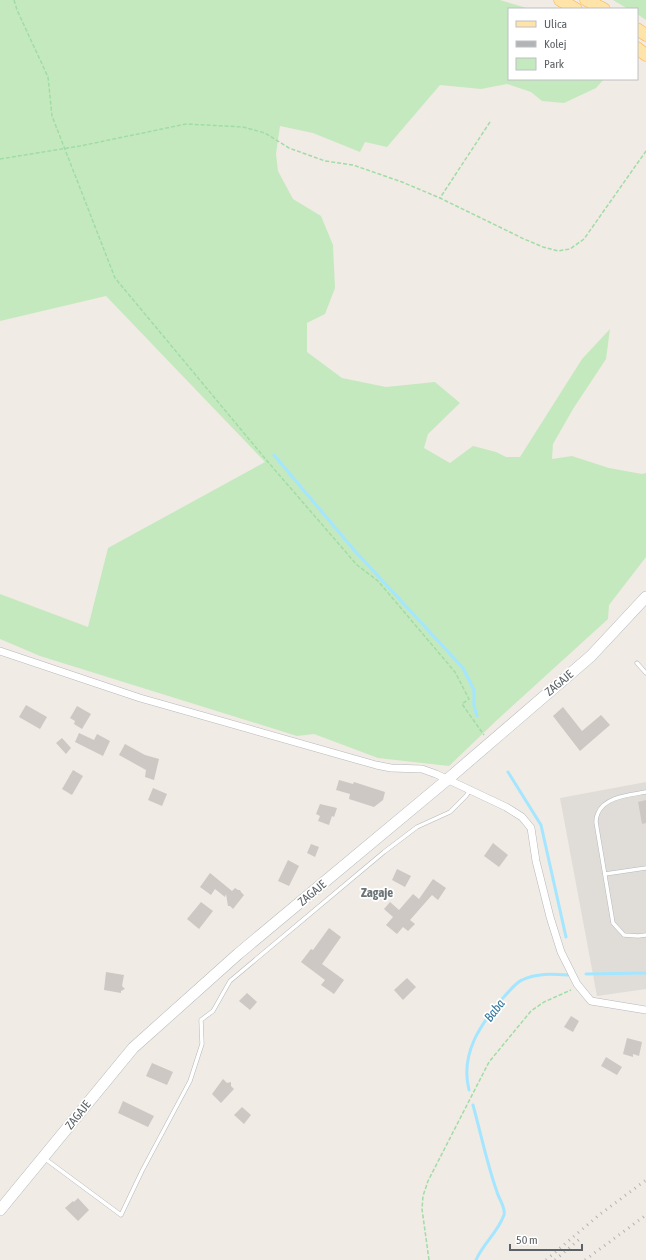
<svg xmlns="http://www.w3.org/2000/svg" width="646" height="1260" font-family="'Asap Condensed',sans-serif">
	<rect width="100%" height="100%" fill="#f0ebe4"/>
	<polygon fill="#e0ddd8" points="646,782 646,989 597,996 560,798"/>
	<g fill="#c5e9be">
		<polygon points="0,0 500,0 530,9 509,9 509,79 604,79 596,88 564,103 542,101 531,92 507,84 481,89 440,85 387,147 365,142 360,152 313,133 280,126 276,154 278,171 293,199 321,216 333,245 335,288 325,314 307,323 307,352 342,378 386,387 435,382 460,403 428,434 424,448 450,463 473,446 496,452 506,457 520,457 582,359 610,329 606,359 573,409 553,444 552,459 572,456 609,468 642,474 646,473 646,557 609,605 608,619 497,720 449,766 378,758 314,734 297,736 40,656 0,639 0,594 88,627 108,548 265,462 106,296 0,321"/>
		<polygon points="613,0 646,0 646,20 637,14 637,9 628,9"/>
	</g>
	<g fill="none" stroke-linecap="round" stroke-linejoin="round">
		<g stroke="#a4e6ff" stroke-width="3">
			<polyline points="274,455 354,550 463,668 474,690 474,706 477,716"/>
			<polyline points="508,772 541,825 566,937"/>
			<polyline points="586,974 646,973"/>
			<path d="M 469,1090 C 460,1054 480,1025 502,999 C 508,993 515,983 522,980 C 537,973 552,974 568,975"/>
			<path d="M 473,1105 C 481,1134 487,1164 497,1192 C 499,1199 506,1208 504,1215 C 498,1232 483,1244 476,1260"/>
		</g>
	</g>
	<g fill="#cdc8c3">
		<polygon points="26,705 47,717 40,729 19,717"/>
		<polygon points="77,706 91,714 82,729 74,724 75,721 70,718"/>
		<polygon points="563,707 582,731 601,715 610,725 580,751 553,716"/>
		<polygon points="79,733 94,740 97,734 110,741 103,756 75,742"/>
		<polygon points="62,738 71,748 66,754 56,743"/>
		<polygon points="125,744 145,755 159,759 154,780 145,777 146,770 119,755"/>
		<polygon points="73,770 83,776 72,795 62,789"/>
		<polygon points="339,780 353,784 354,782 385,792 383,800 374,807 349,799 350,794 336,790"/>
		<polygon points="153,788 167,794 162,806 148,800"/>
		<polygon points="646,800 646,823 642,824 638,802"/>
		<polygon points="320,804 337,808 334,817 332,816 329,825 318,821 320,816 316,814"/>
		<polygon points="493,843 508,855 499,867 484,856"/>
		<polygon points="311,844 319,847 315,857 307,853"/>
		<polygon points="288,860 299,866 289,886 278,881"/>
		<polygon points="397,869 411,876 405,887 392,880"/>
		<polygon points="210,873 232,891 235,888 238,890 240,890 241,892 244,895 233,909 230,906 228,906 226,894 225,897 215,889 211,895 200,887"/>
		<polygon points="433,879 446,888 438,900 432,895 410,920 415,924 408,931 403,927 397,934 386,925 393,917 384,909 390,902 399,910 413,894 419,899"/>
		<polygon points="201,902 213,911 199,929 187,919"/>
		<polygon points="329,928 341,937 322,964 344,980 334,994 321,985 325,980 301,962 311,949 313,950"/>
		<polygon points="106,972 124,975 122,986 125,989 121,991 121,993 104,990"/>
		<polygon points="407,978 416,987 403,1000 394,990"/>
		<polygon points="247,993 257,1002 250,1010 239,1001"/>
		<polygon points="571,1016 579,1021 573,1032 564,1027"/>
		<polygon points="627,1038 642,1042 639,1056 633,1054 633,1057 623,1054"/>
		<polygon points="606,1057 622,1067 617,1075 601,1066"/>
		<polygon points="152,1063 173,1072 167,1085 146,1076"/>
		<polygon points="223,1079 227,1083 231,1082 231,1086 234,1089 221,1103 212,1094"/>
		<polygon points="123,1101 154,1116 148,1127 118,1113"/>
		<polygon points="242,1107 251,1115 244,1124 234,1115"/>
		<polygon points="78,1198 89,1210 78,1221 65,1208 73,1201 74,1202"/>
	</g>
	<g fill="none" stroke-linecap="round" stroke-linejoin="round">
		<defs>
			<g id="lane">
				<polyline points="637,663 646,673"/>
				<path d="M 646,792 C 631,795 605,796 598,813 C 597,815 596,819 596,822 L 613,923 L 624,935 L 638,936 L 646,935"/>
				<polyline points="605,874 646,868"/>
				<polyline points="44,1158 121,1215 142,1171 190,1081 202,1044 201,1020 213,1011 230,981 384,852 417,827 450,812 466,796 470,790"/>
			</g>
			<polyline id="street" points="0,651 140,698 376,765 391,768 422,769 436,774 506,807 522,817 531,828 536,861 550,917 561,952 577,984 591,1001 646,1010"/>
			<polyline id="secondary" points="0,1210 133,1048 238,954 448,779 591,656 646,597"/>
			<g id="primary">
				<polyline points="560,0 576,9"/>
				<polyline points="586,0 604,9"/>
				<polyline points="637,29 646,35"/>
				<polyline points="637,48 646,55"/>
			</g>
		</defs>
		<use href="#lane" stroke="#b4b8bc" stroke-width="4.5"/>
		<use href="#street" stroke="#b4b8bc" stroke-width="8"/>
		<use href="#secondary" stroke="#b5babf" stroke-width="12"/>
		<use href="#primary" stroke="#fdb14f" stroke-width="13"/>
		<g stroke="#a0dca6" stroke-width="1.5" stroke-dasharray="4 2" stroke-linecap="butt">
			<polyline points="14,0 17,10 48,77 52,116 115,278 268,462 357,565 378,581 455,672 469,699 462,704 484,735"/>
			<polyline points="490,122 440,198 524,239 543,247 558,251 570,249 584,239 646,151"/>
			<polyline points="0,159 80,146 186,124 243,127 265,133 289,148 325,161 353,165 402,182 440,198"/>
			<polyline points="429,1260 422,1209 423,1196 428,1181 489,1062 531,1011 544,1002 571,990"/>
		</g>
		<use href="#lane" stroke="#fff" stroke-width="3.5"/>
		<use href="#street" stroke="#fff" stroke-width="7"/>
		<use href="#secondary" stroke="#fff" stroke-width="11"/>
		<use href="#primary" stroke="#ffe4a9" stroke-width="12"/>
		<g stroke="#b3b4b5" stroke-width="3" stroke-dasharray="1 5" stroke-linecap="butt">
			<polyline points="546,1260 599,1215 646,1180"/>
			<polyline points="555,1260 582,1237"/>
			<polyline points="585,1260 646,1215"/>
		</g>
	</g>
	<g text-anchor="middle" stroke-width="3.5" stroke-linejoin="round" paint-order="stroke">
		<g font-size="12" fill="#5c6266" stroke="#fff">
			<text transform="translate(559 683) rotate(-40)" y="4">ZAGAJE</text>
			<text transform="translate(312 893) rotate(-40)" y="4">ZAGAJE</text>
			<text transform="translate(78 1115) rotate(-51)" y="4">ZAGAJE</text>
		</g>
		<g font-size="13" font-weight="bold" fill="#6d7478" stroke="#fff">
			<text x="377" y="897">Zagaje</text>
		</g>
		<g font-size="13" font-style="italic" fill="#31779f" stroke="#fff">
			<text transform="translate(494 1010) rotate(-52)" y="5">Baba</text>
		</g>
	</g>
	<rect x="508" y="8" width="130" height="72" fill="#ffffff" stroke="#bec0c2"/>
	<rect x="516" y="21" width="20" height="6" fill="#ffe4a9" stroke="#bec0c2"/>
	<text x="544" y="28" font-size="12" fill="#5c6266">Ulica</text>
	<rect x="516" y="41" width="20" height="6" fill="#b3b4b5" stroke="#bec0c2"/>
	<text x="544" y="48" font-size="12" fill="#5c6266">Kolej</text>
	<rect x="516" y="58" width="20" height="12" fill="#c5e9be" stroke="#bec0c2"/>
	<text x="544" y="68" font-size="12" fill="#5c6266">Park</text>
	<path d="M510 1244v6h72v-6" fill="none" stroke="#5c6266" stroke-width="2"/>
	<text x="516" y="1244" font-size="12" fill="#5c6266" stroke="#ffffff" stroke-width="3" paint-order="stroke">50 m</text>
</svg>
